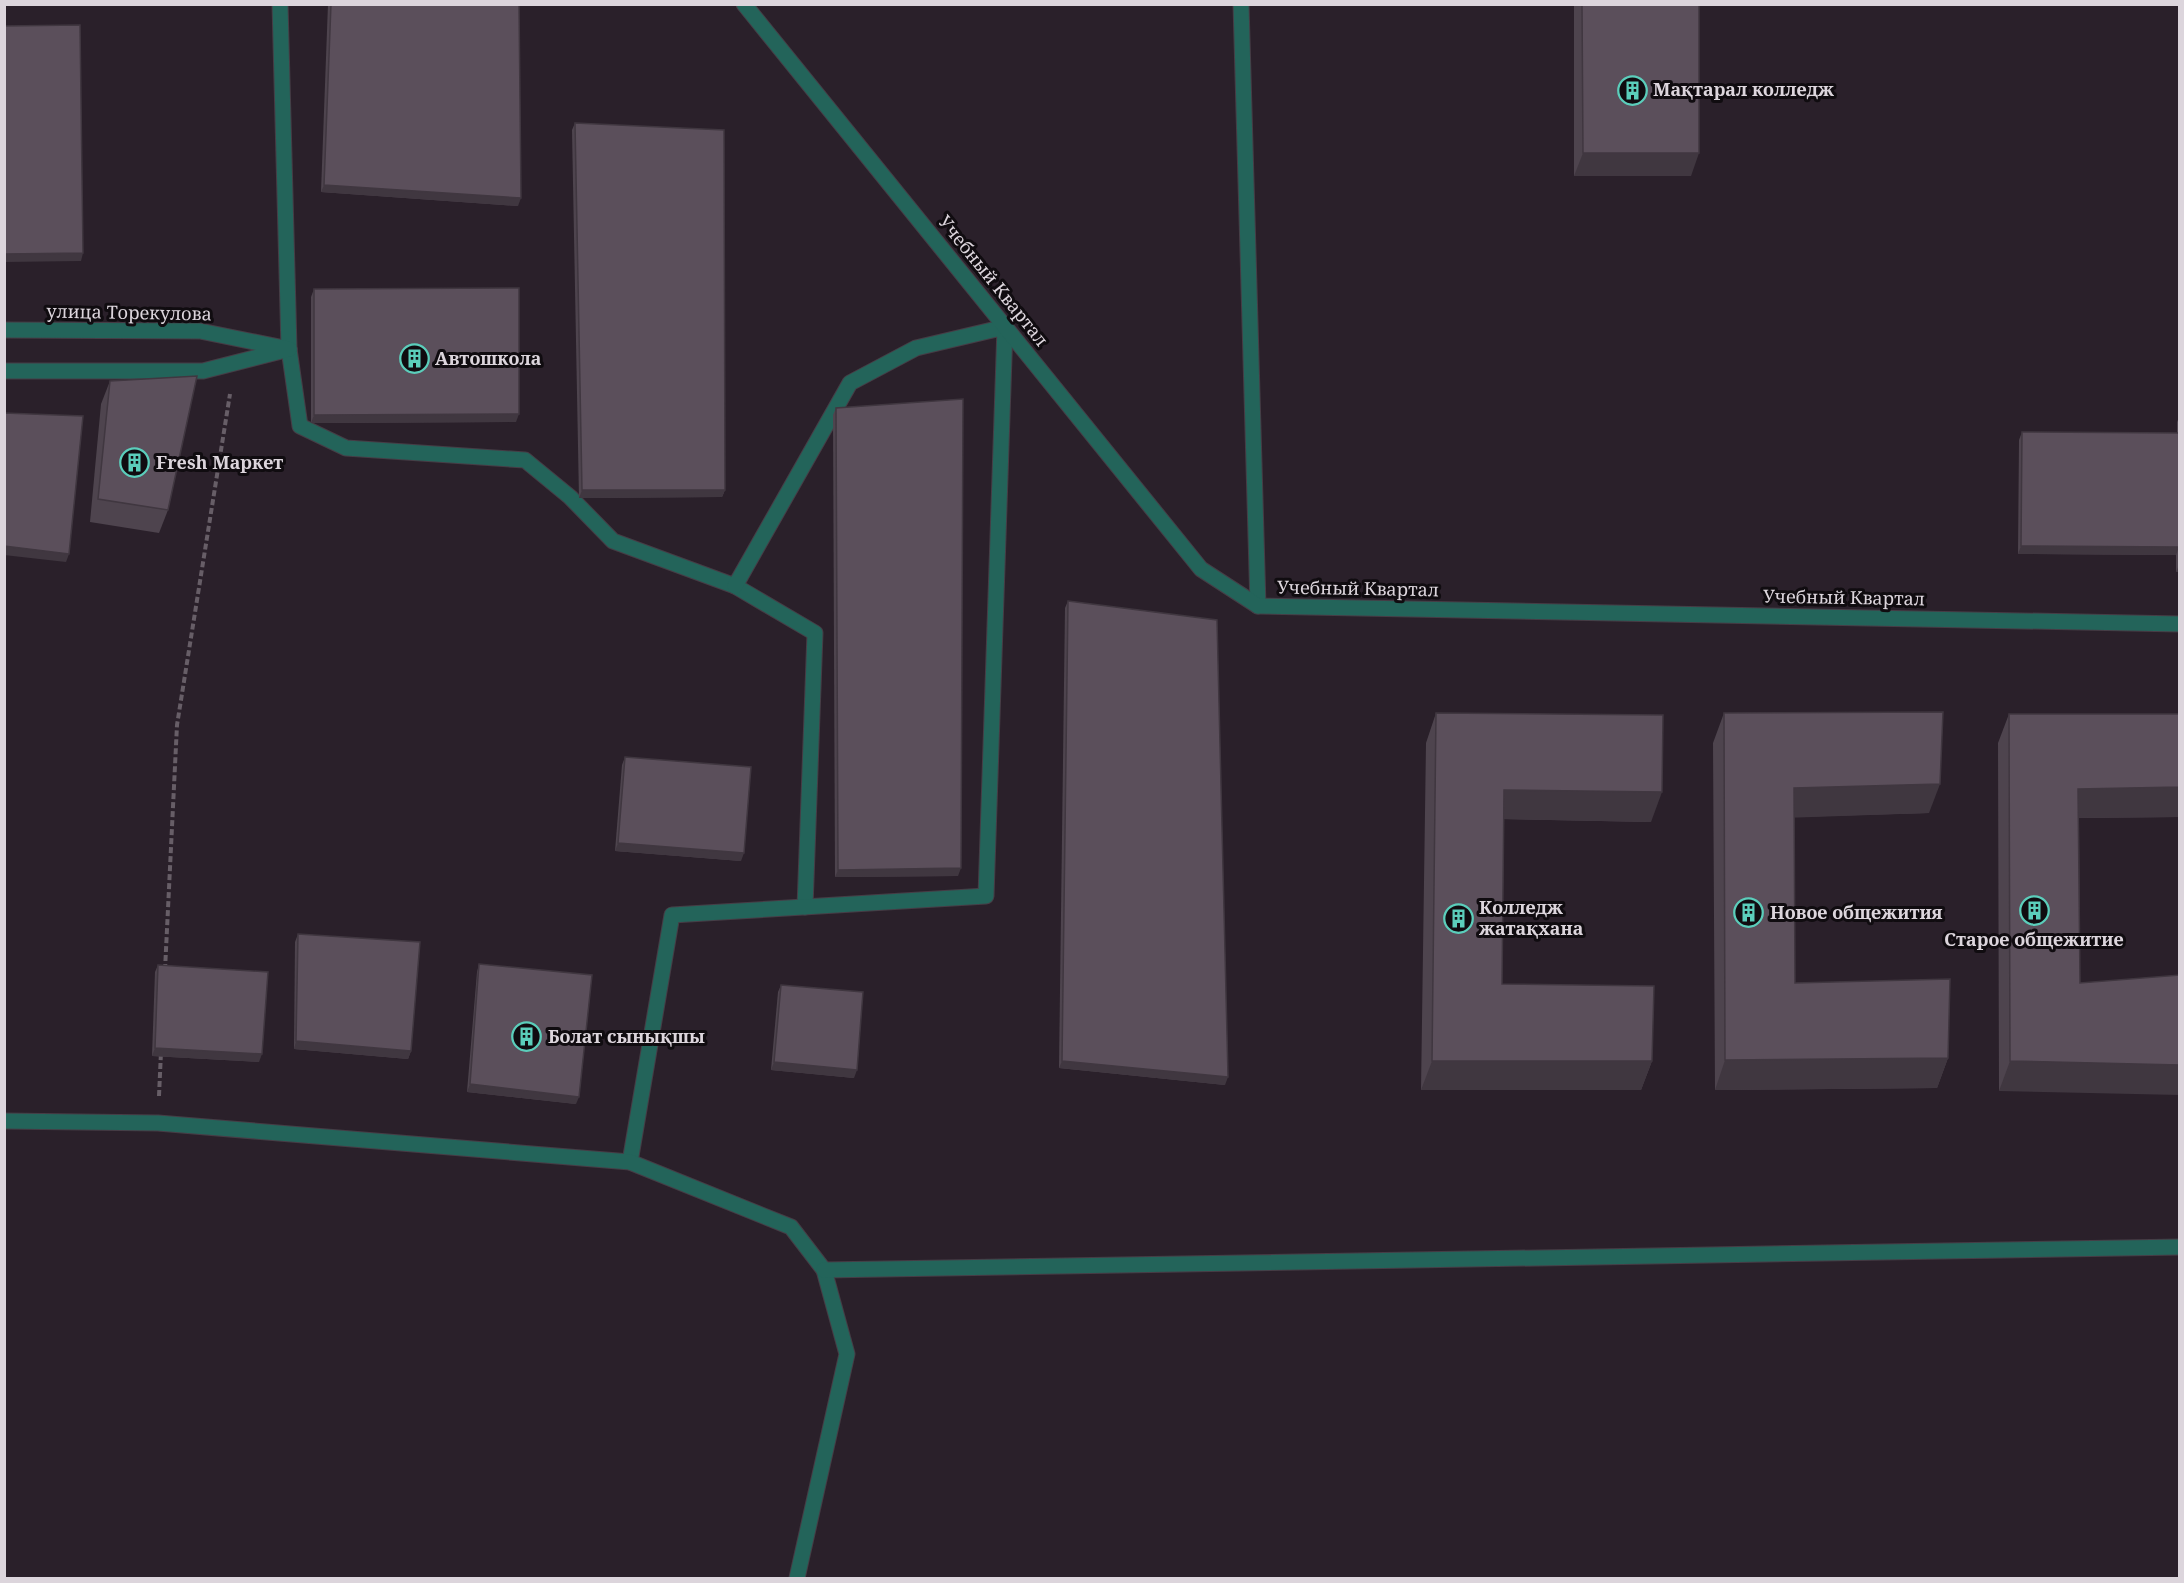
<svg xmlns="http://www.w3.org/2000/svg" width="2184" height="1583" font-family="'Noto Serif',serif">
	<rect width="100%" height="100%" fill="#2a202a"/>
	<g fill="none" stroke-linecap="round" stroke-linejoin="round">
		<defs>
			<g id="service">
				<polyline points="1241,4 1258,606"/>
				<polyline points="289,349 300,426 346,448 525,460 570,497 613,541 735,586 815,633 805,907"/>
				<polyline points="630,1162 672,915 986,896 1005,327 916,348 850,383 735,586"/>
			</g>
			<g id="minor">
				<polyline points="280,4 289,349"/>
				<polyline points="744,4 1201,569 1258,606 2180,624"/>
				<polyline points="4,330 200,331 289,349 203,371 4,371"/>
				<polyline points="4,1121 158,1123 630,1162 791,1227 824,1270 847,1354 797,1578"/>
				<polyline points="824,1270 2180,1247"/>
			</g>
		</defs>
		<use href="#service" stroke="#463d46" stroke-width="17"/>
		<use href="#minor" stroke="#463d46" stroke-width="17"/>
		<g stroke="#675e67" stroke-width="4" stroke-dasharray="6 3" stroke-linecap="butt">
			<polyline points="165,970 177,725 230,394"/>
			<polyline points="159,1096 161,1052"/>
		</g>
		<use href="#service" stroke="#23645a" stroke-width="15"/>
		<use href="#minor" stroke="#23645a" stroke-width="15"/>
	</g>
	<g fill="#4e444e">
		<polygon points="328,4 519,4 518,206 321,192"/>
		<polygon points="1574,4 1699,4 1691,176 1574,176"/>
		<polygon points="575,123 725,490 722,497 579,498 572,130"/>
		<polygon points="314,289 516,422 311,423 311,297"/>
		<polygon points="110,381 168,510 159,533 90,522 101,404"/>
		<polygon points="836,408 958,876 835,877 833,415"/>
		<polygon points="2180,415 2180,572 2176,572 2176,555 2018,554 2019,440 2022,432 2177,433 2177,422"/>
		<polygon points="1068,601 1225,1085 1059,1068 1065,608"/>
		<polygon points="1436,713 1651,822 1504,819 1502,984 1652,1061 1641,1090 1421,1090 1426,743"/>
		<polygon points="1724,713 1929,813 1794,817 1795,983 1948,1058 1937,1088 1715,1090 1713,743"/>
		<polygon points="2009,714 2180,714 2180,817 2079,818 2080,983 1999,1091 1998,743"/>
		<polygon points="625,757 741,861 615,851 622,765"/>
		<polygon points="298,934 411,1051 408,1059 294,1049 295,942"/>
		<polygon points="479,964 576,1104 467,1092 477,972"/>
		<polygon points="158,965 259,1062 152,1056 155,972"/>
		<polygon points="781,985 854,1078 771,1070 778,992"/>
	</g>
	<g fill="#403740">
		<polygon points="1583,153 1699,153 1691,176 1574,176"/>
		<polygon points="324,185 521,198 518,206 321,192"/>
		<polygon points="83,253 81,261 4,262 4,254"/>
		<polygon points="519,414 516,422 311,423 314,415"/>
		<polygon points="582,490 725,490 722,497 579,498"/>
		<polygon points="4,546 69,554 66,562 4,555"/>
		<polygon points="2021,546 2179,547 2176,555 2018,554"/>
		<polygon points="2179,565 2180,572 2176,572"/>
		<polygon points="1940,784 1929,813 1783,818 1794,788"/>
		<polygon points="2180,787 2180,817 2068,818 2078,789"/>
		<polygon points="1504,790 1662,792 1651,822 1494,819"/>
		<polygon points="618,843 744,853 741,861 615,851"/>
		<polygon points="961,868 958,876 835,877 838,870"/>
		<polygon points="296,1041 411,1051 408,1059 294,1049"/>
		<polygon points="155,1048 262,1054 259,1062 152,1056"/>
		<polygon points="1948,1058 1937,1088 1715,1090 1725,1060"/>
		<polygon points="1062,1061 1228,1077 1225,1085 1059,1068"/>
		<polygon points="1432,1061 1652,1061 1641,1090 1421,1090"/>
		<polygon points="2010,1061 2180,1065 2180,1095 1999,1091"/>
		<polygon points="774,1062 857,1070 854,1078 771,1070"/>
		<polygon points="470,1084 579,1097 576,1104 467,1092"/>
	</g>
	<g fill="#5b4f5b" stroke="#403740" stroke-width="1.5">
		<polygon points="331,4 519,4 521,198 324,185"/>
		<polygon points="1582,4 1699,4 1699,153 1583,153"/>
		<polygon points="80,25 83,253 4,254 4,26"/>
		<polygon points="575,123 724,130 725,490 582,490"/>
		<polygon points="519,288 519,414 314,415 314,289"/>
		<polygon points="197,376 168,510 98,499 110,381"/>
		<polygon points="963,399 961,868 838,870 836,408"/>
		<polygon points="4,413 83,416 69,554 4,546"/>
		<polygon points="2022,432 2180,433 2180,565 2179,547 2021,546"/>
		<polygon points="1068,601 1217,620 1228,1077 1062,1061"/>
		<polygon points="1943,712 1940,784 1794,788 1795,983 1950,979 1948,1058 1725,1060 1724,713"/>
		<polygon points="1436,713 1663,715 1662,792 1504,790 1502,984 1654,986 1652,1061 1432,1061"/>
		<polygon points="2009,714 2180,714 2180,787 2078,789 2080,983 2180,975 2180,1065 2010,1061"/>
		<polygon points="625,757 751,767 744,853 618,843"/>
		<polygon points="298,934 420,942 411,1051 296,1041"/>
		<polygon points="479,964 592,975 579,1097 470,1084"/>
		<polygon points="158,965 268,972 262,1054 155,1048"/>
		<polygon points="781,985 863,992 857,1070 774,1062"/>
	</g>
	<defs>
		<symbol id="building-ring" viewBox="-11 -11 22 22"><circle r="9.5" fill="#100c10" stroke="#5bcebb" stroke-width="1.5"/><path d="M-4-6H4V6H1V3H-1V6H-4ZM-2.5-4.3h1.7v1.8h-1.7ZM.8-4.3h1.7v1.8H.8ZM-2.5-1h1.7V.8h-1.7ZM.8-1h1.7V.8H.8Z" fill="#5bcebb"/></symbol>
	</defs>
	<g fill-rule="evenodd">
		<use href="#building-ring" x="1616" y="74" width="33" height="33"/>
		<use href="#building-ring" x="398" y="342" width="33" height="33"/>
		<use href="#building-ring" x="118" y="446" width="33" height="33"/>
		<use href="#building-ring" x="2018" y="894" width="33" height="33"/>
		<use href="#building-ring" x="1732" y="896" width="33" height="33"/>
		<use href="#building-ring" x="1442" y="902" width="33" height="33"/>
		<use href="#building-ring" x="510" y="1020" width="33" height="33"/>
	</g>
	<g text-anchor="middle" stroke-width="6" stroke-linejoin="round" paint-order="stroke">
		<g font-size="18" font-weight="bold" fill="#dcd5dc" stroke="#100c10" text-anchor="start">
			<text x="1653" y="96">Мақтарал колледж</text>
			<text x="435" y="365">Автошкола</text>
			<text x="156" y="469">Fresh Маркет</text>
			<text x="1479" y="914">Колледж<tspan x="1479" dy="21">жатақхана</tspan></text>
			<text x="1770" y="919">Новое общежития</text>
			<text x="2034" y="946" text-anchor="middle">Старое общежитие</text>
			<text x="548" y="1043">Болат сынықшы</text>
		</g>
		<g font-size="18" fill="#dcd5dc" stroke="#100c10">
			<text transform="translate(993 281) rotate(51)" y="6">Учебный Квартал</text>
			<text transform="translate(129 313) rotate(1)" y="6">улица Торекулова</text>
			<text transform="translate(1358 589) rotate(1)" y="6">Учебный Квартал</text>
			<text transform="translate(1844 598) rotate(1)" y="6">Учебный Квартал</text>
		</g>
	</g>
	<rect width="2184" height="1583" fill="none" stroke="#dcd5dc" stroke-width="12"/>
</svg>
